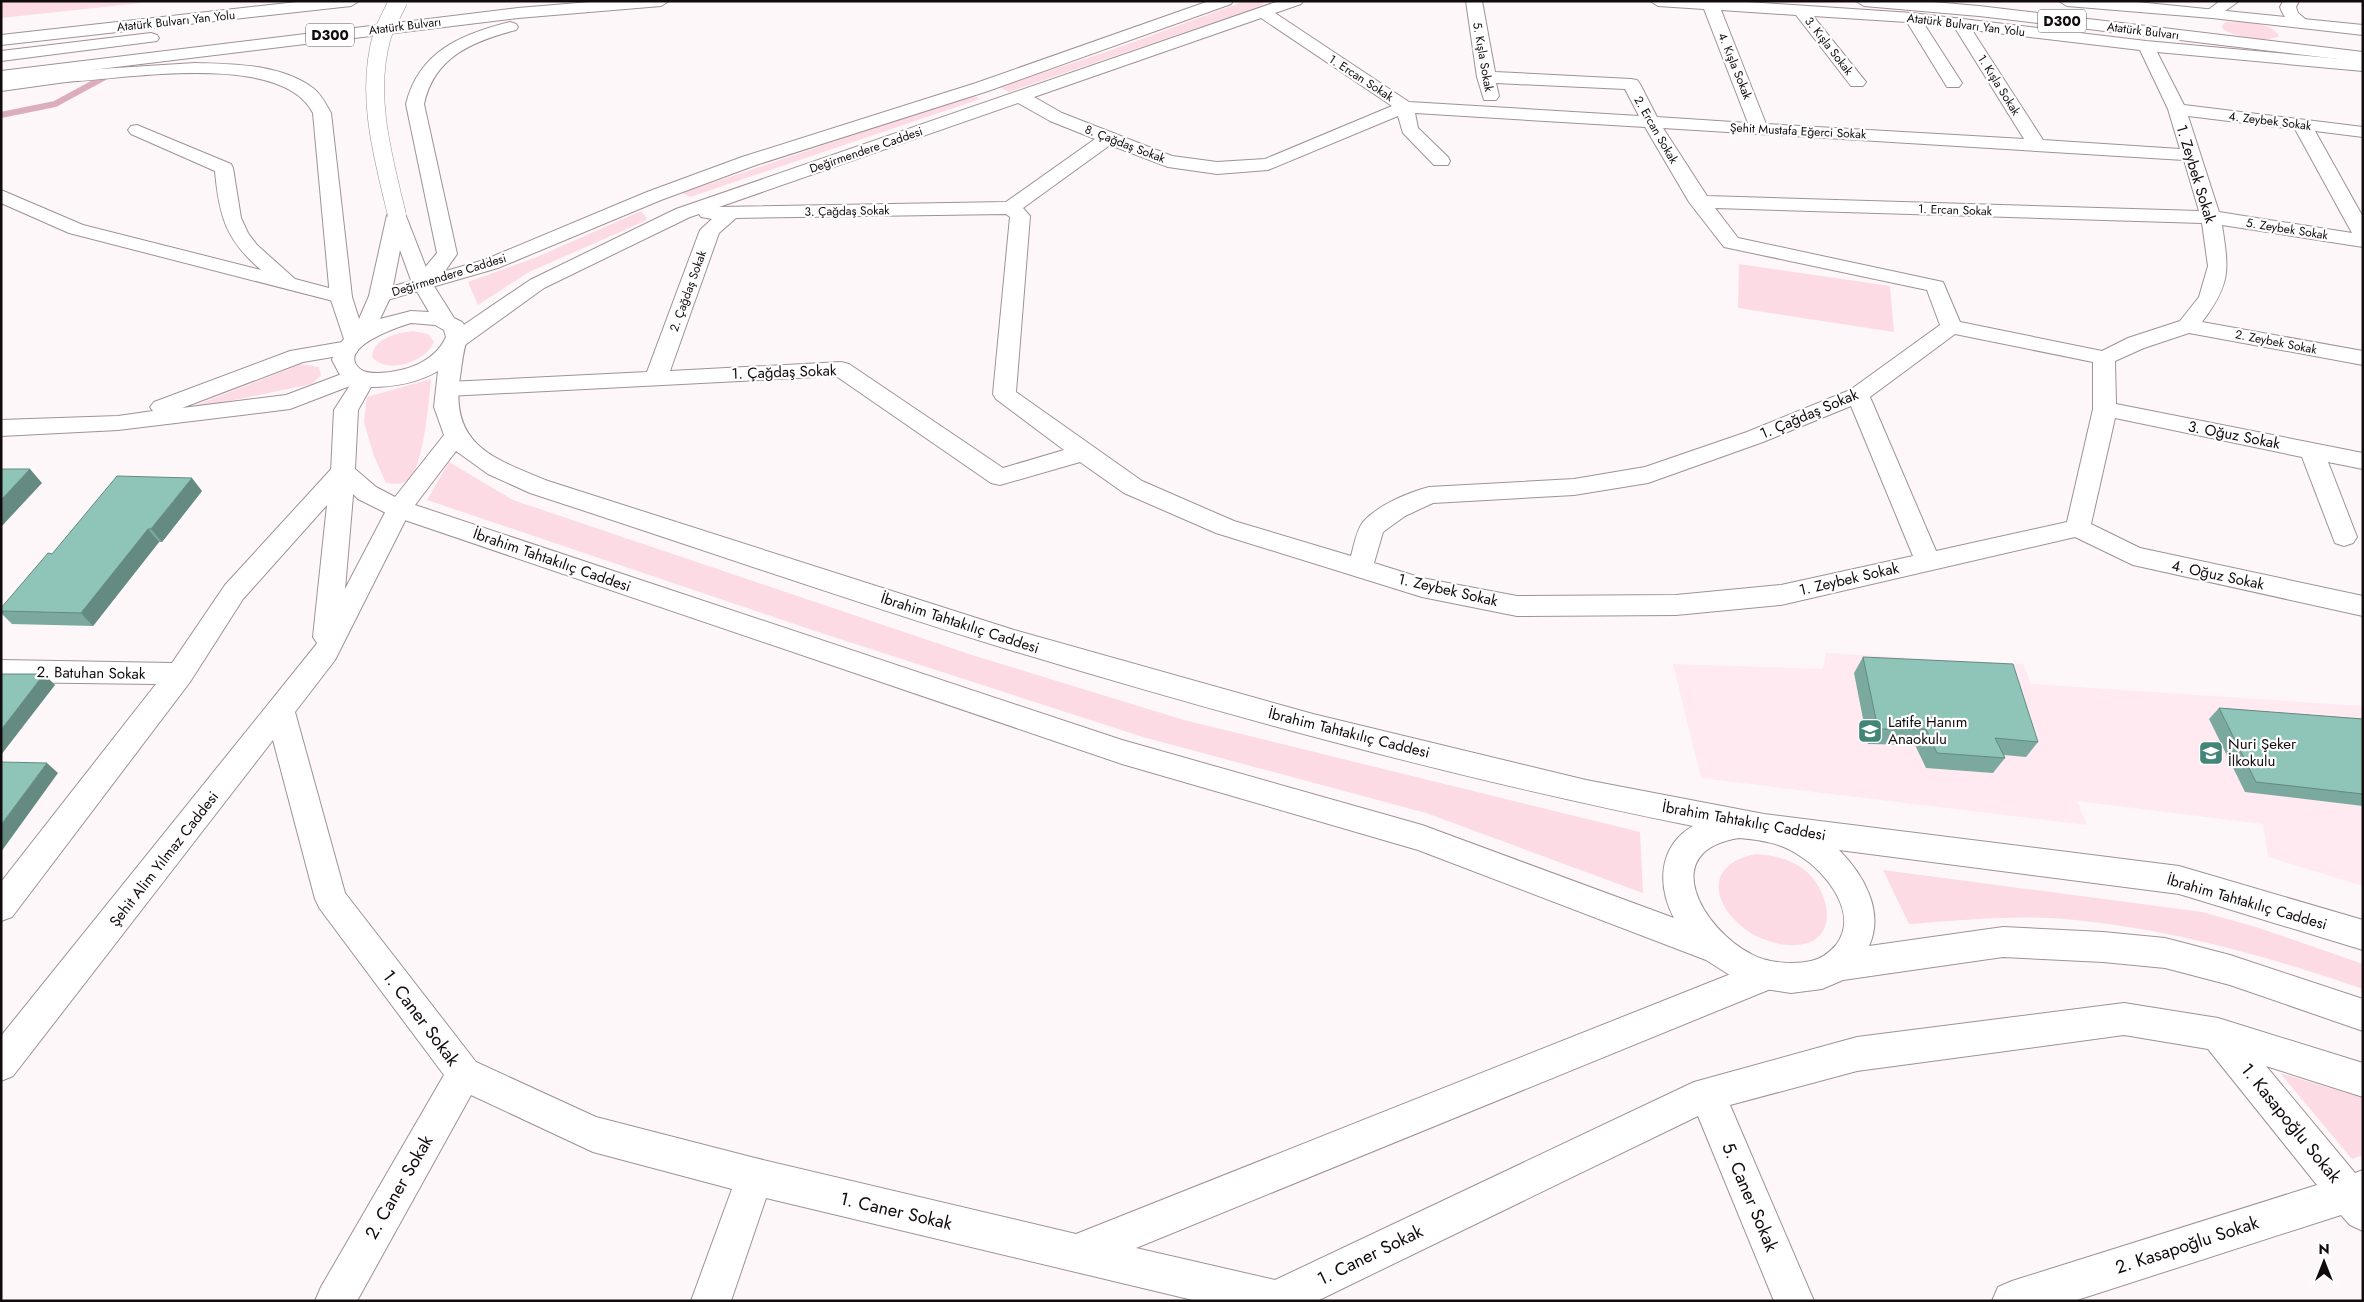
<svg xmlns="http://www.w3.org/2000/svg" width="2364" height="1302" font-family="Jost,sans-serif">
	<rect width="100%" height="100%" fill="#fdf7f9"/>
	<polygon fill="#feeaf0" points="1826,653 2023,664 2031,684 2363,706 2363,886 2268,857 2263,824 2077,801 2087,825 1701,778 1673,664 1823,669"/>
	<g fill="#fcdbe5">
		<polygon points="1,1 159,1 1,18"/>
		<polygon points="1245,1 1260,1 1264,4 1261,6 1009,92 999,87 1106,52"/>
		<path d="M 2226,22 C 2241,21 2272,22 2279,36 C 2268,43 2232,37 2222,28 L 2223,24 Z"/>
		<polygon points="973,95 980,99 690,197 682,193"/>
		<polygon points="641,211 647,218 645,221 529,272 478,305 468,282 537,257"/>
		<polygon points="1739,264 1890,286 1894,332 1738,308"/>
		<path d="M 413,331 L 428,334 L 434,342 C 426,362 387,375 372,357 C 373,338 397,333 413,331 Z"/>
		<polygon points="301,364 319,367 321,375 312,384 181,411"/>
		<path d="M 431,379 C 429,399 424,468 408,480 C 401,485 394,484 386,483 L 374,456 L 364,422 L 367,397 Z"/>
		<polygon points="449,462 513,500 972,655 1184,720 1640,832 1643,893 1426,813 1143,737 812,630 427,500"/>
		<path d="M 1756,854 C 1775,855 1793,860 1808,873 C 1831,895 1839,942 1797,945 C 1735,949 1679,869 1756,854 Z"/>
		<path d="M 1883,870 L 2202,912 L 2256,927 L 2363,964 L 2363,989 C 2270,957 2174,930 2076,920 C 2021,914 1965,920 1909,924 Z"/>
		<polygon points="2280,1073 2363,1098 2363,1155 2352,1159"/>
	</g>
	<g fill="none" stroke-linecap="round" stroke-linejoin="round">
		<polyline stroke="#dcadbc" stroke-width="6" points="1,115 55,104 114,72"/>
		<defs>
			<g id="minor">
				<polygon points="306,1 359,1 351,6 1,45 1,35"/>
				<polygon points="1209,1 1233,1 1231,4 988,91 756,165 661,200 498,268 380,302 373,300 369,296 373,292 484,260 647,192 742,157 976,83"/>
				<path d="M 1279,1 L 1303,1 L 1301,4 L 1275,13 L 1409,102 L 1639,116 L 1625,89 L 1496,83 L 1499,96 L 1496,100 L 1484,100 L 1477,77 L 1466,1 L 1482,1 L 1495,72 L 1631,79 L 1637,80 L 1640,84 L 1657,117 L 1748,123 L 1704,9 L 1658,6 L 1650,1 L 1733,1 L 1912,13 L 2146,41 L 2363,61 L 2363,71 L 2157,52 L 2184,105 L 2363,127 L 2363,137 L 2315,131 L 2363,217 L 2363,247 L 2222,225 C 2229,271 2231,283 2202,322 L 2363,351 L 2363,365 L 2189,333 L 2144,348 L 2115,361 L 2116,404 L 2363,453 L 2363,469 L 2328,462 L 2357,537 L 2353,543 L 2344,546 L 2335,543 L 2302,457 L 2115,418 L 2091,524 L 2140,548 L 2363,596 L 2363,616 L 2133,565 L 2075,537 L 1781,605 L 1676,615 L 1517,616 L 1422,597 L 1216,533 L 1124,493 L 1080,462 L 1000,485 L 991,483 L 836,376 L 448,396 L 440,394 L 437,389 L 440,384 L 448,382 L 647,372 L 700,230 L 712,219 L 701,217 L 699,214 L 690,217 L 544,288 L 465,345 L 457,347 L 449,345 L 446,340 L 449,335 L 530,280 L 676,209 ZM 1721,10 L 1796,15 L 1851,86 L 1863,86 L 1866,82 L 1813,16 L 1907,22 L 1947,87 L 1959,87 L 1962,83 L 1924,24 L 1955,28 L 2024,139 L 1766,124 ZM 1261,18 L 1392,106 L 1265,159 L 1217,162 L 1172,156 L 1062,113 L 1034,97 ZM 1972,30 L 2140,50 L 2168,109 L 2180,149 L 2043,140 ZM 1018,103 L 1050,121 L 1095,139 L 1006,202 L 719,207 ZM 1415,113 L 1645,127 L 1689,202 L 1724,247 L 1927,290 L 1940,325 L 1850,390 L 1747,432 L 1645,467 L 1574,479 L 1429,487 C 1407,493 1378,505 1363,522 C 1356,531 1354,546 1351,556 L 1234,521 L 1142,481 L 1016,392 L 1030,216 L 1023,208 L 1110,145 L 1168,167 L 1217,174 L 1268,170 L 1398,116 L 1403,133 L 1434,165 L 1448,165 L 1450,161 L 1448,157 L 1418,128 ZM 2188,116 L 2295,129 L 2352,233 L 2219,212 ZM 1663,128 L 2184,160 L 2199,211 L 1707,196 ZM 1715,208 L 2202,223 L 2208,266 L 2199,297 L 2180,321 L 2128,338 L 2102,351 L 1960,322 L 1943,282 L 1738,238 ZM 1006,214 L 1010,217 L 993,394 L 996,399 L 1064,450 L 1003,468 L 849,364 L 841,362 L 670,371 L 719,233 L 736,218 ZM 1955,334 L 2093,362 L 2093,409 L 2067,522 L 1936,551 L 1870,397 ZM 1851,406 L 1913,556 L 1781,585 L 1676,595 L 1517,596 L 1422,578 L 1374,563 L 1383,532 L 1405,516 L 1433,503 L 1574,495 L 1648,483 L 1763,442 Z"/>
				<polygon points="67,72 73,73 76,77 73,81 1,91 1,81"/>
				<path d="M 137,125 L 231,164 L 233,168 L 241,218 L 248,233 L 257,245 L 295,279 L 348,293 L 352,297 L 348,301 L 341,303 L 69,233 L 1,203 L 1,190 L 83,225 L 261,270 C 226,240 219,216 215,171 L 131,134 L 128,130 L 131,126 Z"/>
				<polygon points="348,341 356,343 359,348 356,353 303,362 182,408 286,395 355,369 363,371 366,376 363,381 290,409 118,430 1,436 1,420 118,416 153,411 150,407 154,402 290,351"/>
				<polygon points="343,464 352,466 355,472 345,589 390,503 399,500 408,503 411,509 335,660 295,712 345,893 476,1062 596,1117 755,1158 1076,1234 1766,960 1778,964 1783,975 1778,986 1136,1248 1275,1280 1694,1082 1857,1037 2124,1003 2218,1018 2363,1063 2363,1097 2266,1066 2355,1173 2363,1170 2363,1231 2350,1225 2341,1215 2074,1301 1992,1301 1998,1287 2012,1281 2317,1185 2208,1049 2124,1035 1857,1071 1730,1105 1814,1301 1774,1301 1698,1116 1317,1301 1197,1301 766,1198 731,1301 691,1301 732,1189 593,1152 471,1095 357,1301 315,1301 321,1287 444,1075 320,909 315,899 273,740 13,1076 1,1081 1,1036 315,646 317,643 313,637 327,505 243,599 190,682 12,917 1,921 1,882 156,684 1,682 1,660 172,663 225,585 334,466"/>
			</g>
			<g id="major">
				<polygon points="2220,1 2239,1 2218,16 2206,16 2204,13"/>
				<path d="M 2283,1 L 2299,1 L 2296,7 L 2298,13 L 2310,23 L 2308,26 C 2294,30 2284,19 2280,7 Z"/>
				<path d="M 195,63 C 234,64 280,64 313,88 C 321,94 326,104 331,113 L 352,297 L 359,319 L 369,296 L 387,215 L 390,211 L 397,209 L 404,211 L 432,283 L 454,318 L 462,322 L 465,326 L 468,337 C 463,349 462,364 460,377 C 449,446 495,459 548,481 L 1014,630 L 1313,714 L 1586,780 L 1764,814 L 2179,866 L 2363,920 L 2363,950 L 2179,894 L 1839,850 C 1863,874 1885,911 1869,946 L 2003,927 L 2103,932 L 2165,938 L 2230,955 L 2363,999 L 2363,1031 L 2230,985 L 2165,968 L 2103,962 L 2003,957 L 1843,980 L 1822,989 L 1791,993 L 1765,989 L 1736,979 L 1706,960 L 1418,850 L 1122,764 L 390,515 L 358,499 L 331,472 L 334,410 L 352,382 L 340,375 L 332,360 L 335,350 L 344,339 L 330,297 L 313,113 C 283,53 134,77 78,81 C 52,83 27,82 1,82 L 1,72 L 68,71 ZM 400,250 L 412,283 L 429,312 L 411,311 L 380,319 L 391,296 ZM 411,323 L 435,325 L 444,330 L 446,337 C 434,363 405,372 378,373 C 372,373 365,373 360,369 C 335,348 398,327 411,323 ZM 438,371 L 434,407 L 444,435 L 395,497 L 376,487 L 355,469 L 358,410 L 371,387 C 396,387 417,383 438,371 ZM 456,451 L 488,474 L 530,493 C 690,545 849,601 1010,650 C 1235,718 1462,780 1693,826 C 1658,846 1657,886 1674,918 L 1422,825 L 1122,740 L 415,505 ZM 1739,838 C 1761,840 1782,843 1800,856 C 1826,872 1860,914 1836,945 C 1829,953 1821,959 1811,961 C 1793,965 1767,963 1751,954 C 1703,929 1656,851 1739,838 Z"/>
			</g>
			<g id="highway">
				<polygon points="602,1 669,1 661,6 518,18 1,81 1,71 518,8"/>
				<polygon points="1856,1 1921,1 1979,6 2363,52 2363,62 1979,16 1864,6"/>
				<polygon points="2059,1 2127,1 2363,25 2363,35 2212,18 2067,6"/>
				<path d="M 510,22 L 516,24 L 518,27 L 516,30 C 473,41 434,57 424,104 L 457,254 C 447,268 433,292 415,287 L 412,283 L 437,253 L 406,104 C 419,51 462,34 510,22 Z"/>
				<polygon points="151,33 157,35 159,38 157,41 1,61 1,51"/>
			</g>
		</defs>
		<use href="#minor" stroke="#a09195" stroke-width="2"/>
		<use href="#major" stroke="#a09195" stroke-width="2"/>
		<use href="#highway" stroke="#a09195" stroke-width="2"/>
		<use href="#minor" fill="#fff" fill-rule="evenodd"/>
		<use href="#major" fill="#fff" fill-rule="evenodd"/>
		<use href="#highway" fill="#fff" fill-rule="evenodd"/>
		<defs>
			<path id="major-bridge" d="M 397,215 C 383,157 365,95 382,36 C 386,24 393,13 398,1"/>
		</defs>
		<use href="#major-bridge" stroke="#a09195" stroke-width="19" stroke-linecap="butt"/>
		<use href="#major-bridge" stroke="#fff" stroke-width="18"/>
	</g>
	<g fill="#7ba99f">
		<polygon points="202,491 162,542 159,542 93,626 12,624 1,613 1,608"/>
		<polygon points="1863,657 2038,742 2026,757 2004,755 2005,758 1993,773 1926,768 1915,745 1868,744 1854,673"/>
		<polygon points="2219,708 2363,719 2363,806 2245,792 2209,719"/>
	</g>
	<g fill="#648a82">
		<polygon points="30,469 42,483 1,527 1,500"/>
		<polygon points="192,478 202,491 162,542 151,529"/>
		<polygon points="148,529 159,542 93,626 81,613"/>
		<polygon points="44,674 55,685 1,755 1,730"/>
		<polygon points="47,763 58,773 1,852 1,825"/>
	</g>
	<g fill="#8fc5b9" stroke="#648a82">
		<polygon points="1,469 30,469 1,500"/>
		<polygon points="117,476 192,478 151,529 148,529 81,613 1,611 1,608 48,553 52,554"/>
		<polygon points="1863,657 2013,664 2038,742 1995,738 2005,758 1937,753 1926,729 1878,729"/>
		<polygon points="1,674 44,674 1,730"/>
		<polygon points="2219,708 2363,719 2363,794 2256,782"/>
		<polygon points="1,762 47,763 1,825"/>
	</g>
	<defs>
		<symbol id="school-square" viewBox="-11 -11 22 22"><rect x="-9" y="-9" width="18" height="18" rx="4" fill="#438679" stroke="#fff"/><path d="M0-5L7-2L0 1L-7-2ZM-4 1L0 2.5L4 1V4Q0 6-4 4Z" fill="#fff"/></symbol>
	</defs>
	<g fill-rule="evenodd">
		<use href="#school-square" x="1856" y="717" width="28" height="28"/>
		<use href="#school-square" x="2197" y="739" width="28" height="28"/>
	</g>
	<g text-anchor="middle" stroke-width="4.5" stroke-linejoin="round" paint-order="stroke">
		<g font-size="12" fill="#110b0d" stroke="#fff">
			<text transform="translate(176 21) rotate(-6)" y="4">Atatürk Bulvarı Yan Yolu</text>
			<text transform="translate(1966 25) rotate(7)" y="4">Atatürk Bulvarı Yan Yolu</text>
			<text transform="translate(405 26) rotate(-7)" y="4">Atatürk Bulvarı</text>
			<text transform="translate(2143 31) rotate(7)" y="4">Atatürk Bulvarı</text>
			<text transform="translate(1829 46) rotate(52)" y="4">3. Kışla Sokak</text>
			<text transform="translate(1483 57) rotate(80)" y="4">5. Kışla Sokak</text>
			<text transform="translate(1735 66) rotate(68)" y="4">4. Kışla Sokak</text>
			<text transform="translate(1361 78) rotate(33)" y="4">1. Ercan Sokak</text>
			<text transform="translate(1999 85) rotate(58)" y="4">1. Kışla Sokak</text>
			<text transform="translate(2270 121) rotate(7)" y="4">4. Zeybek Sokak</text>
			<text transform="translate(1656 130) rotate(60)" y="4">2. Ercan Sokak</text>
			<text transform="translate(1798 131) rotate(3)" y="4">Şehit Mustafa Eğerci Sokak</text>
			<text transform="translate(1125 144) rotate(21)" y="4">8. Çağdaş Sokak</text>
			<text transform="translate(866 150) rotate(-19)" y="4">Değirmendere Caddesi</text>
			<text transform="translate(1955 210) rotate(2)" y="4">1. Ercan Sokak</text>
			<text transform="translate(847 211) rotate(-1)" y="4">3. Çağdaş Sokak</text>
			<text transform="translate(2287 229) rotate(9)" y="4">5. Zeybek Sokak</text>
			<text transform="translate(449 275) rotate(-17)" y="4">Değirmendere Caddesi</text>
			<text transform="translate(688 291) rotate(-70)" y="4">2. Çağdaş Sokak</text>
			<text transform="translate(2276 342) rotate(11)" y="4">2. Zeybek Sokak</text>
		</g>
		<g fill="#fff" stroke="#585456" stroke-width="1">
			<rect x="2038" y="9.5" width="48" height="23" rx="4"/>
			<rect x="306" y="23.5" width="48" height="23" rx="4"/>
		</g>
		<g font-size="14" font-weight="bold" fill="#110b0d">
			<text x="2062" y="26">D300</text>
			<text x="330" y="40">D300</text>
		</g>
		<g font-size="15" fill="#110b0d" stroke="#fff">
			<text transform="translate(2196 174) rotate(73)" y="5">1. Zeybek Sokak</text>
			<text transform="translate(784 372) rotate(-2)" y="5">1. Çağdaş Sokak</text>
			<text transform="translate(1809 414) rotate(-23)" y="5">1. Çağdaş Sokak</text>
			<text transform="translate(2234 435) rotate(11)" y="5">3. Oğuz Sokak</text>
			<text transform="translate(552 560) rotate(19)" y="5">İbrahim Tahtakılıç Caddesi</text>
			<text transform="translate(2218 575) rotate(12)" y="5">4. Oğuz Sokak</text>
			<text transform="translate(1849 579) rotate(-13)" y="5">1. Zeybek Sokak</text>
			<text transform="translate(1448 590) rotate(13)" y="5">1. Zeybek Sokak</text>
			<text transform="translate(960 623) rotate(18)" y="5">İbrahim Tahtakılıç Caddesi</text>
			<text transform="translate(91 673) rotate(1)" y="5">2. Batuhan Sokak</text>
			<text transform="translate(1349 733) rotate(14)" y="5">İbrahim Tahtakılıç Caddesi</text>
			<text transform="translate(1744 821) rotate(10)" y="5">İbrahim Tahtakılıç Caddesi</text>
			<text transform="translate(164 859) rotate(-52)" y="5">Şehit Alim Yılmaz Caddesi</text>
			<text transform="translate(2247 902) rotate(16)" y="5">İbrahim Tahtakılıç Caddesi</text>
		</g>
		<g font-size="15" fill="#110b0d" stroke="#fff" text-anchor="start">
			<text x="1888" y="727">Latife Hanım<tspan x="1888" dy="17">Anaokulu</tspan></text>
			<text x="2228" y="749">Nuri Şeker<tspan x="2228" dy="17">İlkokulu</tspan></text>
		</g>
		<g font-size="18" fill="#110b0d" stroke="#fff">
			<text transform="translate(421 1018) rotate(53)" y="6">1. Caner Sokak</text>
			<text transform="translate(2291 1123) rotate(51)" y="6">1. Kasapoğlu Sokak</text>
			<text transform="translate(399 1187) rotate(-60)" y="6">2. Caner Sokak</text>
			<text transform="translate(1750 1197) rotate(67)" y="6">5. Caner Sokak</text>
			<text transform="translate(896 1211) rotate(13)" y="6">1. Caner Sokak</text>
			<text transform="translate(2187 1245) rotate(-18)" y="6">2. Kasapoğlu Sokak</text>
			<text transform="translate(1370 1255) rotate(-26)" y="6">1. Caner Sokak</text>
		</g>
	</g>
	<rect width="2364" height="1302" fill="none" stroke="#110b0d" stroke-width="5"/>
	<g transform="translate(2324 1262)" stroke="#ffffff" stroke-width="4" paint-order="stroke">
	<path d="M0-4L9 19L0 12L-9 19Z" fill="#110b0d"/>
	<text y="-8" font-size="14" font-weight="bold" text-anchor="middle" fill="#110b0d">N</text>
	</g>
</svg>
